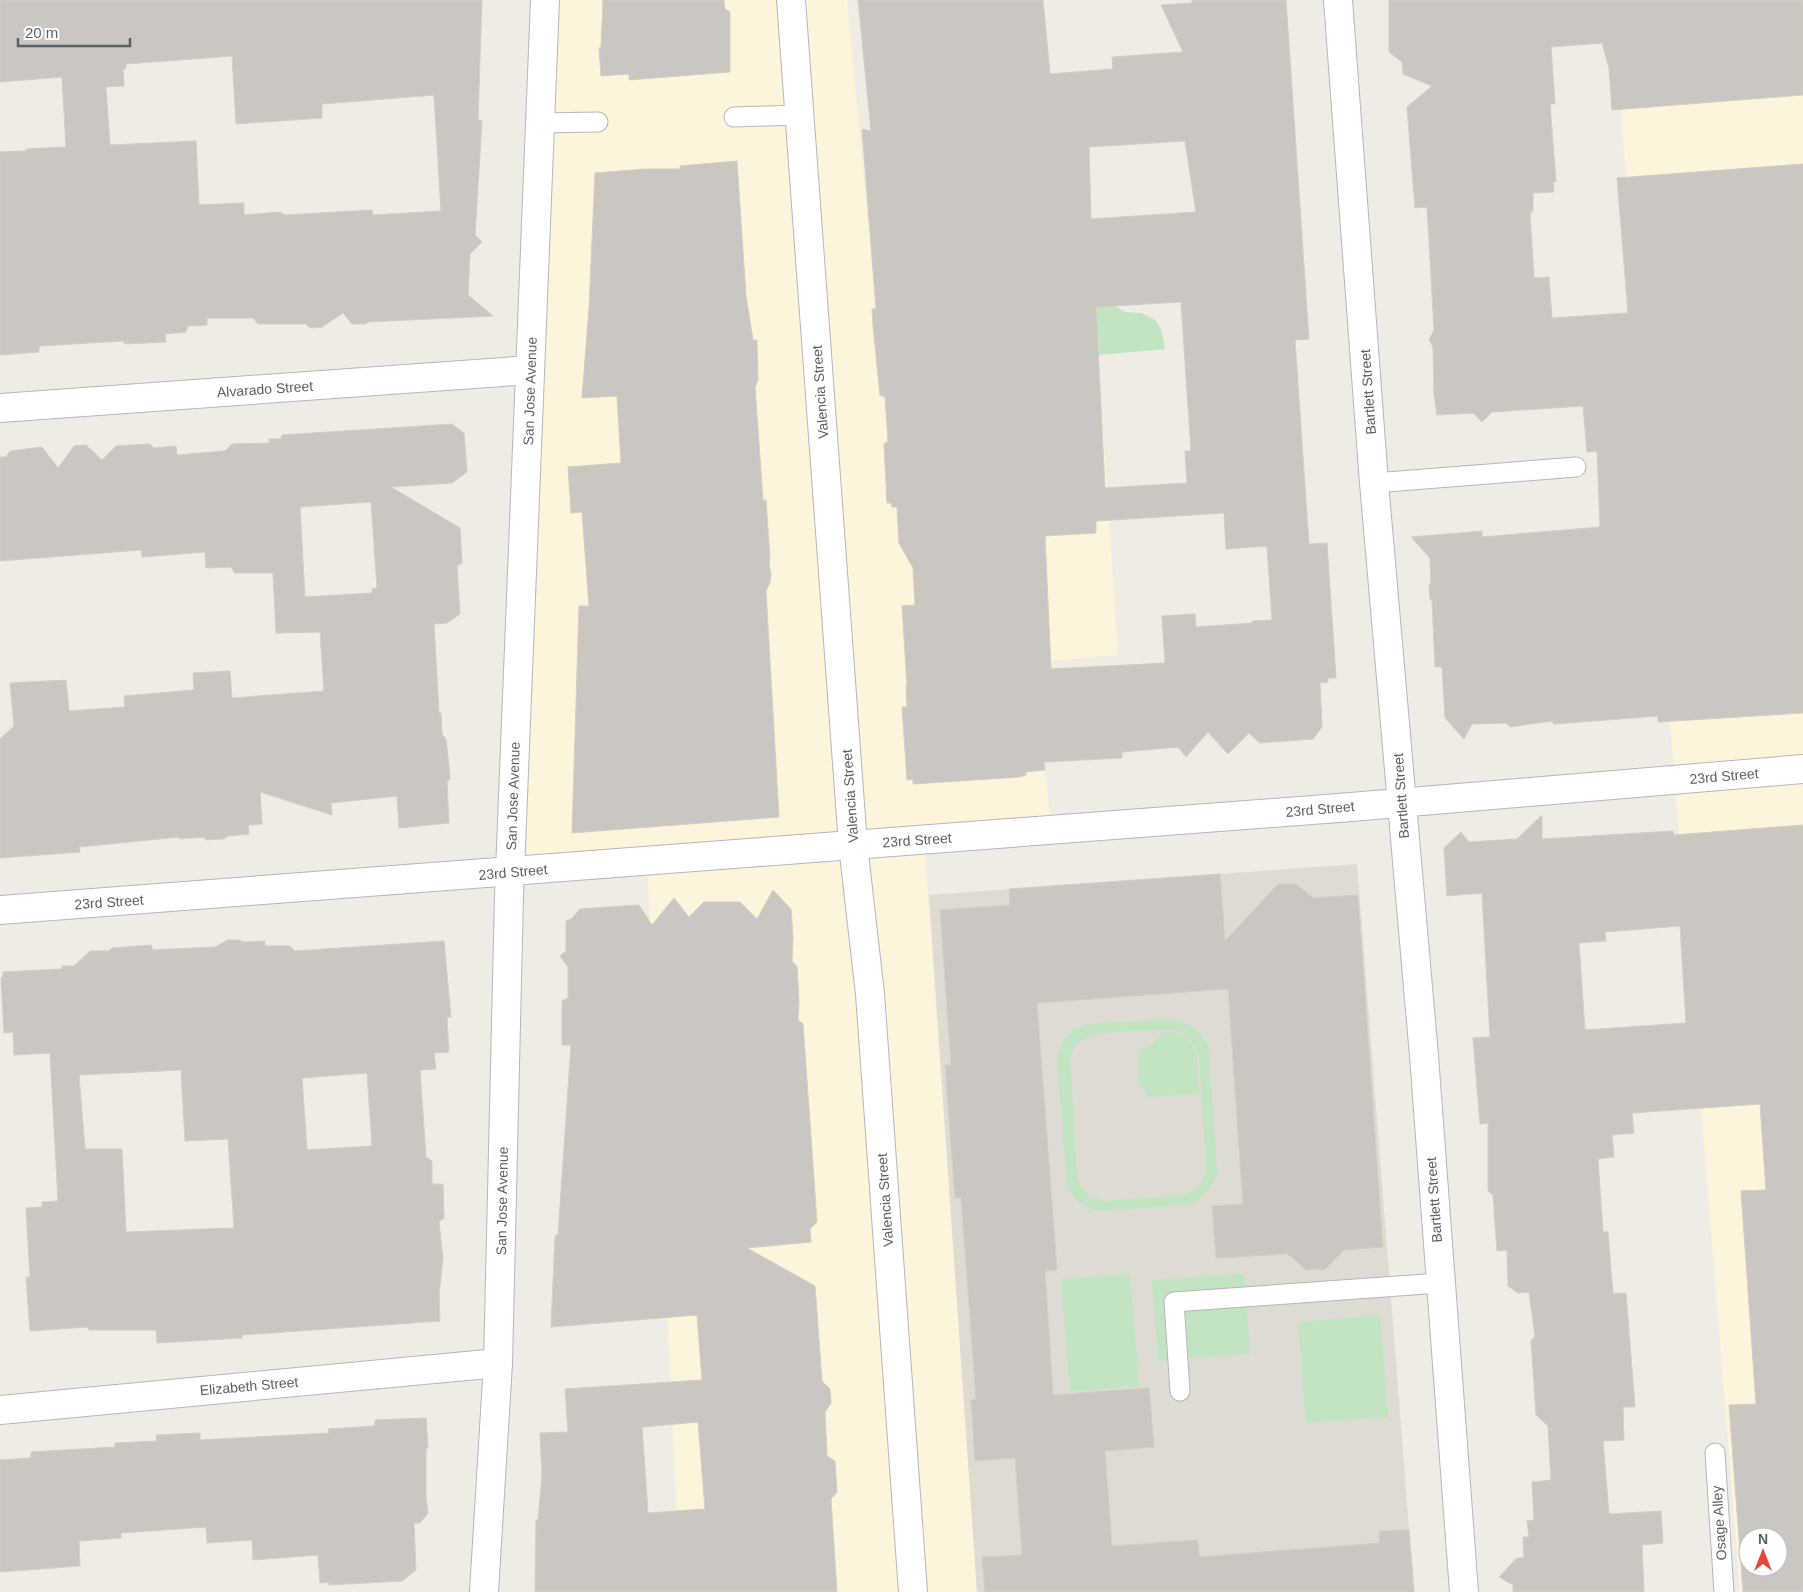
<svg xmlns="http://www.w3.org/2000/svg" width="1803" height="1592" font-family="Helvetica,sans-serif">
	<rect width="100%" height="100%" fill="#eeece4"/>
	<g fill="#fcf5db" fill-rule="evenodd">
		<polygon points="545,0 847,0 876,308 1094,293 1118,655 1035,662 1051,828 924,837 977,1592 680,1592 647,862 510,872"/>
		<path d="M 1612,0 L 1803,0 L 1803,1592 L 1740,1592 ZM 1748,1537 L 1778,1537 L 1778,1567 L 1748,1567 Z"/>
	</g>
	<polygon fill="#dedbd2" points="1357,864 1414,1592 977,1592 929,895"/>
	<g fill="#c2e4c2" fill-rule="evenodd">
		<polygon points="1094,293 1125,312 1142,313 1155,320 1161,329 1165,349 1099,355"/>
		<path d="M 1168,1020 C 1187,1020 1203,1029 1209,1049 L 1217,1172 C 1213,1188 1203,1201 1186,1205 L 1103,1211 C 1086,1210 1074,1201 1067,1185 L 1057,1061 C 1063,1024 1086,1023 1117,1022 C 1134,1021 1151,1020 1168,1020 ZM 1171,1030 C 1186,1032 1194,1042 1199,1056 L 1206,1170 L 1203,1180 L 1196,1188 L 1183,1195 L 1105,1201 L 1090,1197 L 1081,1186 L 1077,1176 L 1070,1060 C 1071,1050 1076,1042 1085,1038 C 1100,1030 1151,1031 1171,1030 Z"/>
		<path d="M 1173,1032 C 1185,1036 1192,1042 1196,1053 L 1199,1094 L 1149,1097 L 1137,1081 L 1139,1071 L 1138,1051 L 1153,1043 L 1162,1033 Z"/>
		<polygon points="1244,1273 1250,1354 1158,1361 1152,1280"/>
		<polygon points="1130,1274 1139,1386 1070,1392 1061,1279"/>
		<polygon points="1380,1315 1388,1417 1306,1423 1298,1322"/>
	</g>
	<g fill="#cac6c1" stroke="#d2cec3" fill-rule="evenodd">
		<path d="M 0,0 L 482,0 L 478,120 L 482,121 L 475,235 L 482,242 L 470,254 L 468,295 L 493,316 L 367,322 L 366,324 L 352,324 L 343,313 L 322,327 L 310,328 L 306,324 L 258,324 L 253,318 L 207,318 L 207,325 L 188,326 L 186,332 L 165,334 L 166,342 L 124,344 L 124,341 L 39,346 L 39,352 L 0,355 L 0,152 L 26,151 L 26,149 L 66,147 L 62,77 L 0,82 ZM 232,56 L 236,124 L 322,118 L 322,104 L 434,95 L 441,211 L 373,215 L 372,210 L 285,215 L 280,212 L 244,215 L 244,203 L 199,205 L 196,141 L 110,145 L 106,87 L 124,86 L 123,69 L 126,69 L 126,64 Z"/>
		<polygon points="603,0 724,0 725,9 730,12 730,72 629,80 629,74 601,76 599,48 601,47"/>
		<path d="M 858,0 L 1043,0 L 1050,74 L 1113,69 L 1112,57 L 1183,52 L 1161,5 L 1192,3 L 1192,0 L 1286,0 L 1309,339 L 1295,340 L 1309,544 L 1327,543 L 1336,678 L 1328,678 L 1328,682 L 1320,683 L 1322,727 L 1313,739 L 1260,743 L 1249,733 L 1228,754 L 1208,732 L 1186,757 L 1178,747 L 1122,752 L 1122,758 L 1044,762 L 1045,770 L 1026,772 L 1026,775 L 1020,777 L 913,784 L 913,779 L 907,780 L 902,707 L 907,707 L 906,686 L 907,686 L 902,606 L 915,605 L 913,568 L 899,543 L 897,507 L 892,507 L 891,503 L 887,503 L 884,444 L 888,441 L 885,397 L 880,395 L 873,326 L 872,309 L 876,309 L 862,129 L 871,131 ZM 1185,141 L 1196,212 L 1091,219 L 1089,147 ZM 1181,302 L 1191,451 L 1185,451 L 1187,483 L 1105,488 L 1096,307 ZM 1224,513 L 1226,549 L 1267,546 L 1272,620 L 1252,621 L 1253,623 L 1196,627 L 1195,614 L 1162,616 L 1165,663 L 1051,669 L 1045,536 L 1096,533 L 1096,521 Z"/>
		<polygon points="1389,0 1803,0 1803,95 1612,110 1609,68 1602,43 1551,47 1555,104 1550,104 1556,182 1553,182 1554,192 1533,193 1533,210 1530,214 1534,278 1549,277 1552,318 1628,313 1617,178 1803,164 1803,713 1658,722 1658,716 1554,724 1552,721 1510,727 1506,723 1472,724 1464,739 1445,718 1442,667 1435,667 1432,600 1430,599 1429,586 1431,583 1430,558 1411,537 1482,531 1482,537 1600,527 1597,451 1587,452 1583,406 1492,412 1482,422 1473,413 1437,415 1434,394 1433,347 1429,340 1434,330 1427,207 1415,208 1407,107 1432,86 1403,74 1402,62 1389,52"/>
		<polygon points="737,161 746,296 753,340 757,340 758,380 755,387 763,500 766,500 770,558 769,563 771,575 770,582 766,591 779,817 572,833 579,606 589,606 582,512 571,513 568,467 621,463 617,396 582,398 589,308 595,173 645,169 680,169 680,166"/>
		<path d="M 452,424 L 464,433 L 467,472 L 452,483 L 391,487 L 460,528 L 462,563 L 457,566 L 460,614 L 447,623 L 434,624 L 439,713 L 441,713 L 442,734 L 446,739 L 449,766 L 450,779 L 447,782 L 449,823 L 399,828 L 397,796 L 331,803 L 332,815 L 260,792 L 262,824 L 248,825 L 249,834 L 228,836 L 223,839 L 205,840 L 205,837 L 180,839 L 179,837 L 79,847 L 80,852 L 0,858 L 0,739 L 14,726 L 10,683 L 66,680 L 69,711 L 125,707 L 124,696 L 194,690 L 193,673 L 230,671 L 232,698 L 324,691 L 320,632 L 276,633 L 273,573 L 235,573 L 231,567 L 206,568 L 205,552 L 142,557 L 141,550 L 0,561 L 0,457 L 6,457 L 10,451 L 42,447 L 58,468 L 74,446 L 86,445 L 102,460 L 116,446 L 150,444 L 154,448 L 176,446 L 177,455 L 225,451 L 232,444 L 270,443 L 269,439 L 281,439 L 282,435 ZM 371,502 L 377,588 L 372,589 L 372,593 L 305,597 L 300,507 Z"/>
		<path d="M 1542,815 L 1542,839 L 1673,831 L 1674,835 L 1803,825 L 1803,1592 L 1743,1592 L 1729,1405 L 1756,1404 L 1741,1191 L 1766,1190 L 1760,1104 L 1632,1113 L 1634,1133 L 1612,1135 L 1614,1157 L 1598,1159 L 1603,1232 L 1608,1232 L 1613,1294 L 1626,1293 L 1635,1407 L 1623,1407 L 1624,1440 L 1603,1441 L 1609,1514 L 1661,1511 L 1663,1543 L 1642,1545 L 1644,1592 L 1513,1592 L 1513,1585 L 1499,1577 L 1517,1558 L 1524,1558 L 1523,1537 L 1529,1537 L 1527,1521 L 1534,1520 L 1532,1482 L 1551,1480 L 1548,1426 L 1536,1415 L 1531,1341 L 1535,1336 L 1529,1292 L 1518,1293 L 1508,1286 L 1507,1250 L 1497,1251 L 1493,1195 L 1488,1191 L 1488,1123 L 1480,1124 L 1473,1038 L 1490,1037 L 1482,893 L 1447,896 L 1444,848 L 1461,832 L 1469,842 L 1517,839 ZM 1680,926 L 1686,1023 L 1585,1030 L 1579,943 L 1606,941 L 1605,932 ZM 1748,1537 L 1778,1537 L 1778,1567 L 1748,1567 Z"/>
		<polygon points="1220,874 1225,941 1278,884 1296,884 1313,898 1358,895 1383,1247 1344,1250 1325,1269 1306,1270 1288,1254 1216,1258 1212,1206 1243,1204 1228,989 1037,1003 1057,1270 1045,1271 1053,1395 1149,1388 1154,1447 1105,1451 1112,1546 1198,1540 1199,1557 1380,1543 1379,1531 1409,1530 1414,1592 985,1592 982,1557 1022,1555 1015,1458 975,1461 971,1400 976,1399 961,1198 955,1198 945,1065 951,1065 940,910 1010,905 1009,889"/>
		<path d="M 773,890 L 791,909 L 793,938 L 792,962 L 797,966 L 799,1002 L 798,1020 L 803,1024 L 817,1222 L 810,1229 L 811,1242 L 747,1248 L 815,1286 L 822,1381 L 830,1389 L 831,1403 L 825,1412 L 827,1456 L 835,1461 L 837,1492 L 831,1499 L 837,1592 L 535,1592 L 536,1520 L 538,1520 L 542,1476 L 540,1433 L 568,1432 L 565,1389 L 702,1380 L 697,1315 L 551,1327 L 555,1236 L 558,1235 L 571,1045 L 562,1045 L 562,1001 L 568,998 L 568,967 L 560,956 L 566,951 L 566,921 L 571,919 L 580,909 L 639,905 L 652,925 L 674,898 L 689,917 L 704,902 L 740,902 L 757,919 ZM 698,1422 L 705,1509 L 648,1513 L 642,1427 Z"/>
		<path d="M 228,940 L 239,940 L 244,942 L 265,941 L 265,946 L 290,946 L 295,951 L 444,941 L 451,1017 L 447,1017 L 449,1052 L 434,1053 L 436,1069 L 420,1070 L 426,1157 L 432,1161 L 432,1184 L 443,1184 L 444,1218 L 439,1222 L 443,1259 L 439,1294 L 440,1321 L 242,1335 L 242,1338 L 157,1343 L 156,1330 L 89,1330 L 88,1327 L 30,1331 L 26,1277 L 30,1277 L 26,1208 L 42,1207 L 42,1202 L 58,1201 L 50,1053 L 14,1055 L 13,1032 L 4,1033 L 1,977 L 3,977 L 3,972 L 62,969 L 62,966 L 74,966 L 90,951 L 109,951 L 112,948 L 152,945 L 152,950 L 215,947 ZM 181,1070 L 185,1141 L 228,1139 L 234,1228 L 126,1232 L 122,1149 L 85,1149 L 79,1075 ZM 367,1073 L 372,1146 L 307,1150 L 302,1078 Z"/>
		<polygon points="426,1418 428,1448 426,1448 426,1496 428,1513 420,1523 414,1523 416,1570 402,1581 329,1585 329,1582 320,1583 318,1555 253,1560 252,1540 207,1543 206,1527 121,1533 121,1538 79,1541 80,1566 0,1572 0,1460 31,1458 31,1452 115,1447 115,1443 157,1441 156,1435 200,1433 200,1440 329,1433 328,1429 375,1426 375,1420"/>
	</g>
	<g fill="none" stroke-linecap="round" stroke-linejoin="round">
		<defs>
			<g id="service">
				<polyline points="734,117 800,115"/>
				<polyline points="540,123 598,122"/>
				<polyline points="1374,483 1576,467"/>
				<polyline points="1180,1391 1174,1302 1440,1283"/>
				<polyline points="1715,1453 1724,1592"/>
			</g>
			<g id="minor">
				<polyline points="1338,0 1374,483 1424,1056 1464,1592"/>
				<polyline points="0,408 530,370"/>
				<polyline points="0,910 1351,807 1803,769"/>
				<polyline points="0,1410 498,1363"/>
				<polyline points="484,1592 498,1363 509,896 545,0"/>
			</g>
			<polyline id="tertiary" points="791,0 853,845 870,994 913,1592"/>
		</defs>
		<use href="#service" stroke="#b5b6ba" stroke-width="21"/>
		<use href="#minor" stroke="#b5b6ba" stroke-width="30"/>
		<use href="#tertiary" stroke="#b5b6ba" stroke-width="30"/>
		<use href="#service" stroke="#fff" stroke-width="19"/>
		<use href="#minor" stroke="#fff" stroke-width="28"/>
		<use href="#tertiary" stroke="#fff" stroke-width="28"/>
	</g>
	<g text-anchor="middle" stroke-width="5" stroke-linejoin="round" paint-order="stroke">
		<g font-size="14" fill="#5c5f64" stroke="#fff">
			<text transform="translate(265 389) rotate(-4)" y="5">Alvarado Street</text>
			<text transform="translate(530 391) rotate(-88)" y="5">San Jose Avenue</text>
			<text transform="translate(820 392) rotate(-94)" y="5">Valencia Street</text>
			<text transform="translate(1368 392) rotate(-94)" y="5">Bartlett Street</text>
			<text transform="translate(1724 776) rotate(-5)" y="5">23rd Street</text>
			<text transform="translate(513 796) rotate(-88)" y="5">San Jose Avenue</text>
			<text transform="translate(850 796) rotate(-94)" y="5">Valencia Street</text>
			<text transform="translate(1401 796) rotate(-94)" y="5">Bartlett Street</text>
			<text transform="translate(1320 809) rotate(-5)" y="5">23rd Street</text>
			<text transform="translate(917 840) rotate(-4)" y="5">23rd Street</text>
			<text transform="translate(513 872) rotate(-5)" y="5">23rd Street</text>
			<text transform="translate(109 902) rotate(-4)" y="5">23rd Street</text>
			<text transform="translate(885 1200) rotate(-94)" y="5">Valencia Street</text>
			<text transform="translate(1434 1200) rotate(-94)" y="5">Bartlett Street</text>
			<text transform="translate(502 1201) rotate(-89)" y="5">San Jose Avenue</text>
			<text transform="translate(249 1386) rotate(-5)" y="5">Elizabeth Street</text>
			<text transform="translate(1719 1523) rotate(-94)" y="5">Osage Alley</text>
		</g>
	</g>
	<g transform="translate(1763 1552)"><circle r="24" fill="#ffffff" stroke="#bebfc1"/>
	<path d="M0-4L9 19L0 12L-9 19Z" fill="#e04738"/>
	<text y="-8" font-size="14" font-weight="bold" text-anchor="middle" fill="#5c5f64">N</text>
	</g>
	<path d="M18 38v8h112v-8" fill="none" stroke="#5c5f64" stroke-width="2.5"/>
	<text x="25" y="38" font-size="15" fill="#5c5f64" stroke="#ffffff" stroke-width="4" paint-order="stroke">20 m</text>
</svg>
